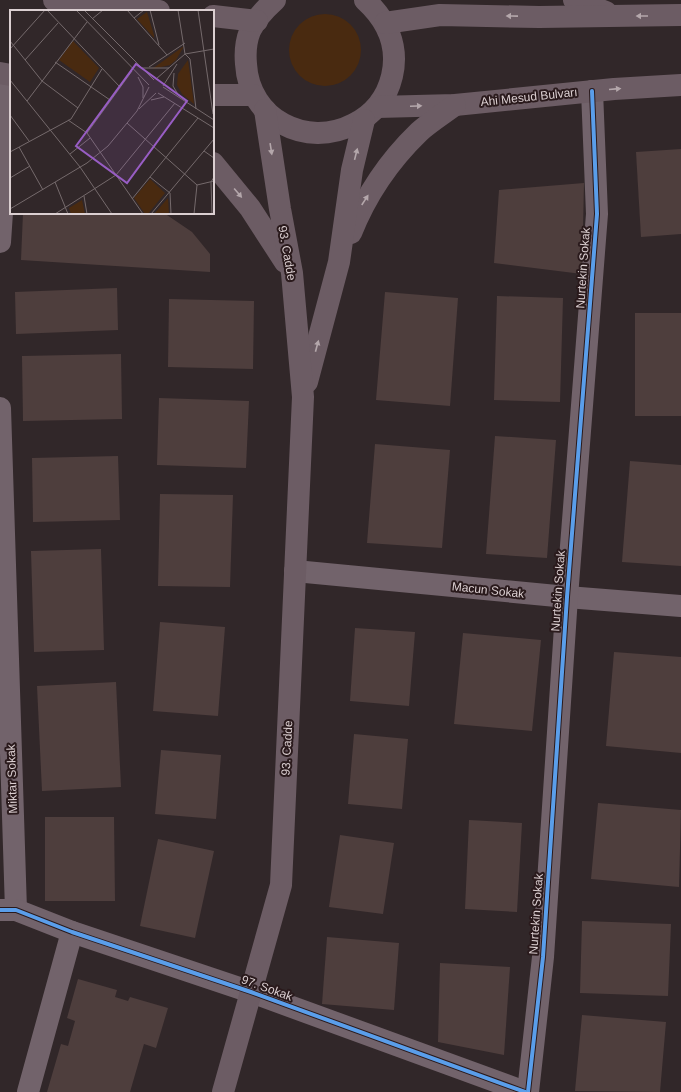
<svg xmlns="http://www.w3.org/2000/svg" width="681" height="1092" font-family="Arial,sans-serif">
	<rect width="100%" height="100%" fill="#312729"/>
	<circle fill="#492a10" cx="325" cy="50" r="36"/>
	<g fill="#4e3e3d">
		<polygon points="681,149 681,234 641,237 636,152"/>
		<polygon points="584,183 582,274 494,263 499,190"/>
		<polygon points="23,213 164,213 192,232 210,254 210,272 21,260"/>
		<polygon points="117,288 118,330 16,334 15,292"/>
		<polygon points="385,292 458,298 450,406 376,400"/>
		<polygon points="497,296 563,298 560,402 494,400"/>
		<polygon points="169,299 254,301 253,369 168,367"/>
		<rect x="635" y="313" width="46" height="103"/>
		<polygon points="121,354 122,419 23,421 22,356"/>
		<polygon points="159,398 249,401 246,468 157,465"/>
		<polygon points="495,436 556,440 547,558 486,554"/>
		<polygon points="375,444 450,450 442,548 367,543"/>
		<polygon points="118,456 120,520 33,522 32,458"/>
		<polygon points="630,461 681,465 681,566 622,562"/>
		<polygon points="160,494 233,495 230,587 158,586"/>
		<polygon points="101,549 104,650 34,652 31,551"/>
		<polygon points="160,622 225,627 218,716 153,711"/>
		<polygon points="355,628 415,632 409,706 350,701"/>
		<polygon points="463,633 541,640 532,731 454,724"/>
		<polygon points="614,652 681,657 681,753 606,746"/>
		<polygon points="116,682 121,787 42,791 37,686"/>
		<polygon points="354,734 408,739 402,809 348,804"/>
		<polygon points="161,750 221,755 216,819 155,814"/>
		<polygon points="598,803 681,810 679,887 591,879"/>
		<polygon points="45,817 114,817 115,901 45,901"/>
		<polygon points="469,820 522,823 517,912 465,909"/>
		<polygon points="340,835 394,843 383,914 329,907"/>
		<polygon points="158,839 214,851 195,938 140,926"/>
		<polygon points="582,921 671,924 668,996 580,993"/>
		<polygon points="327,937 399,943 394,1010 322,1004"/>
		<polygon points="440,963 510,967 504,1055 438,1042"/>
		<polygon points="78,979 117,990 115,997 128,1001 130,997 168,1008 156,1048 144,1044 130,1092 47,1092 61,1044 68,1046 75,1021 67,1018"/>
		<polygon points="582,1015 666,1022 660,1092 575,1091"/>
	</g>
	<g fill="none" stroke-linecap="round" stroke-linejoin="round">
		<g stroke="#72636b" stroke-width="22">
			<polyline points="0,242 11,78"/>
			<polyline points="0,408 16,910"/>
			<polyline points="295,571 567,597 681,606"/>
			<polyline points="0,910 16,910 72,932 251,992 525,1092"/>
			<polyline points="28,1092 72,932"/>
			<polyline points="528,1092 543,957 567,597 597,214 592,91"/>
		</g>
		<g stroke="#6c5c64" stroke-width="22">
			<polyline points="54,0 159,11"/>
			<path d="M 275,0 C 265,9 256,18 250,31 C 246,41 245,53 246,64 C 249,119 306,149 354,124 C 374,114 387,97 392,76 C 399,46 387,20 365,0"/>
			<polyline points="574,0 606,12"/>
			<polyline points="213,16 257,21"/>
			<polyline points="385,23 440,15 539,17 681,15"/>
			<polyline points="0,73 11,75"/>
			<polyline points="213,95 254,95"/>
			<polyline points="377,107 455,105 614,89 681,85"/>
			<polyline points="213,163 250,208 285,262"/>
			<path d="M 351,233 C 366,195 389,161 419,132 C 430,122 443,114 455,105"/>
			<polyline points="307,382 339,262 352,170 364,120"/>
			<polyline points="223,1092 281,885 303,397 292,273 280,209 265,110"/>
		</g>
		<defs>
			<g id="cycleway">
				<polyline points="0,910 16,910 72,932 251,992 525,1092"/>
				<polyline points="528,1092 543,957 567,597 597,214 592,91"/>
			</g>
		</defs>
		<use href="#cycleway" stroke="#2a1a1c" stroke-width="6"/>
		<use href="#cycleway" stroke="#5a9eea" stroke-width="4"/>
	</g>
	<defs><path id="oneway-solid" d="M-6-.8H1V-3.2L6.5 0L1 3.2V.8H-6Z"/></defs>
	<g fill="#b4a7ab">
		<use href="#oneway-solid" transform="translate(512 16) rotate(-179)"/>
		<use href="#oneway-solid" transform="translate(642 16) rotate(180)"/>
		<use href="#oneway-solid" transform="translate(615 89) rotate(-5)"/>
		<use href="#oneway-solid" transform="translate(416 106) rotate(-2)"/>
		<use href="#oneway-solid" transform="translate(271 149) rotate(81)"/>
		<use href="#oneway-solid" transform="translate(356 154) rotate(-76)"/>
		<use href="#oneway-solid" transform="translate(238 193) rotate(50)"/>
		<use href="#oneway-solid" transform="translate(365 200) rotate(-57)"/>
		<use href="#oneway-solid" transform="translate(317 346) rotate(-75)"/>
	</g>
	<g text-anchor="middle" stroke-width="4" stroke-linejoin="round" paint-order="stroke">
		<g font-size="12" fill="#dbcfd1" stroke="#2a1a1c">
			<text transform="translate(529 97) rotate(-6)" y="4">Ahi Mesud Bulvarı</text>
			<text transform="translate(287 253) rotate(80)" y="4">93. Cadde</text>
			<text transform="translate(583 268) rotate(-86)" y="4">Nurtekin Sokak</text>
			<text transform="translate(488 590) rotate(6)" y="4">Macun Sokak</text>
			<text transform="translate(558 591) rotate(-86)" y="4">Nurtekin Sokak</text>
			<text transform="translate(287 748) rotate(-87)" y="4">93. Cadde</text>
			<text transform="translate(12 779) rotate(-92)" y="4">Miktar Sokak</text>
			<text transform="translate(536 914) rotate(-86)" y="4">Nurtekin Sokak</text>
			<text transform="translate(267 988) rotate(20)" y="4">97. Sokak</text>
		</g>
	</g>
	<g transform="translate(10 10)">
		<rect width="204" height="204" fill="#312729"/>
		<path d="M 137,2 L 144,25 L 144,28 L 127,9 ZM 63,31 L 89,58 L 80,72 L 49,50 ZM 174,36 L 166,50 L 160,55 L 142,59 ZM 178,50 L 184,94 L 172,84 L 167,75 L 168,64 ZM 140,169 L 155,183 L 138,204 L 135,204 L 124,188 ZM 158,188 L 159,204 L 144,204 ZM 72,190 L 75,204 L 61,204 L 59,198 Z" fill="#492a10"/>
		<path fill="none" stroke="#756a6c" stroke-width="1" d="M 37,0 L 109,76M 66,0 L 139,75M 74,0 L 144,70M 117,0 L 157,45M 140,0 L 149,35M 168,0 L 175,44M 188,0 L 203,104M 124,8 L 134,0M 82,9 L 93,0M 0,31 L 32,71 L 68,98M 0,39 L 35,0M 175,44 L 180,49 L 186,99M 175,44 L 204,39M 15,50 L 48,13M 45,52 L 100,90M 139,57 L 175,33M 131,58 L 159,58M 164,63 L 163,76 L 169,86M 128,67 L 133,77 L 133,88M 146,69 L 175,44M 0,70 L 70,157 L 102,204M 153,76 L 167,54M 153,77 L 204,110M 148,83 L 204,118M 141,90 L 154,87M 17,91 L 77,12M 129,99 L 146,83M 0,105 L 19,131M 58,110 L 77,123 L 133,204M 117,113 L 187,175 L 184,204M 77,123 L 122,61M 9,137 L 33,180M 194,141 L 204,148M 0,142 L 61,109 L 92,59M 60,144 L 80,128M 140,167 L 160,183 L 161,204M 0,168 L 20,156M 45,172 L 58,204M 187,175 L 204,171M 74,186 L 77,204M 122,189 L 188,108M 0,199 L 77,153 L 98,136 L 127,101 L 139,77M 45,204 L 106,165 L 165,93M 141,204 L 204,129M 202,204 L 201,172 L 204,167"/>
		<path fill="#985dc4" fill-opacity="0.15" stroke="#985dc4" stroke-width="2" d="M 126,54 L 177,91 L 117,173 L 66,136 Z"/>
		<rect width="204" height="204" fill="none" stroke="#dbcfd1" stroke-width="2"/>
	</g>
</svg>
